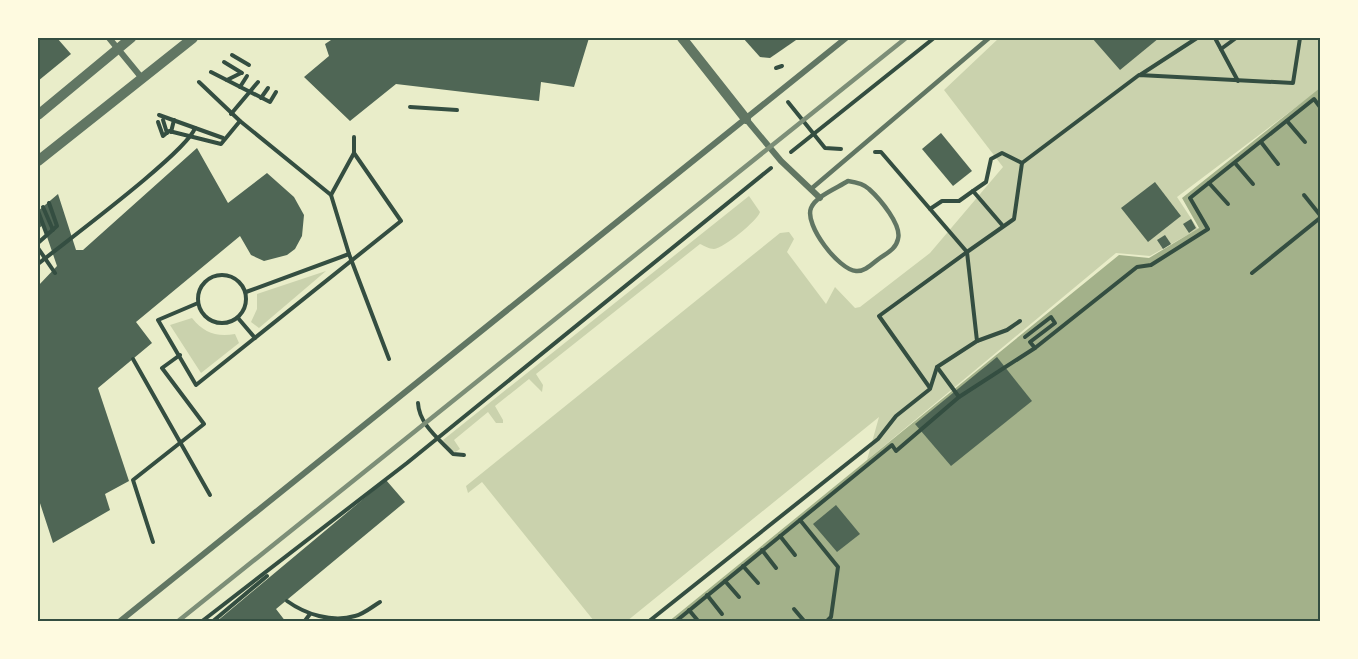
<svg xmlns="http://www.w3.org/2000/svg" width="1358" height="659" font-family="Inter,sans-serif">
	<rect width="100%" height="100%" fill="#e9edc9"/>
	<g fill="#cad2ad">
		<polygon points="999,38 1320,38 1320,89 1177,197 1198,229 1150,256 1116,253 867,460 879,417 627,621 594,621 482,482 468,493 466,486 780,233 789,232 794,239 787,252 826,304 835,287 855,308 860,307 930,253 1003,167 944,90"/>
		<path d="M 749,196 L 760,212 C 757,221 724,248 714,249 C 709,249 705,246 700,244 L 536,374 L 543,385 L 542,392 L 529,379 L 495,406 L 503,420 L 503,423 L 496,423 L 488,412 L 454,440 L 460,449 L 454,453 L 443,440 Z"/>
		<polygon points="326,271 259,328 251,322 257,309 257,294"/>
		<path d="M 192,318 C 204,333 216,337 235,334 L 239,343 L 201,373 L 170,325 Z"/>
	</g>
	<polygon fill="#a3b18a" points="1320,88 1320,621 668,622 1119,255 1149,258 1199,228 1182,198"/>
	<g fill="#4f6655">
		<polygon points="38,38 57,38 71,54 38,81"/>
		<polygon points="334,38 589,38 574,87 541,82 539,101 396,84 350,121 304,77 329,56 325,44"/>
		<polygon points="743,38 799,38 770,58 760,57"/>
		<polygon points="1092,38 1159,38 1120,70"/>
		<polygon points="941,133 972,171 953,186 922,149"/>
		<polygon points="197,148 228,203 267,173 294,197 304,215 302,236 295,249 287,255 264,261 251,255 240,236 136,322 152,343 98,388 129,481 105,494 110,510 53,543 38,497 38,286 57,266 43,225 38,229 38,211 58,194 76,250 83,250"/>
		<polygon points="1155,182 1181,216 1148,242 1121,208"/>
		<polygon points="1191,219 1196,228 1189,233 1183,224"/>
		<polygon points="1165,235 1171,244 1163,249 1157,240"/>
		<polygon points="997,357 1032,401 951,466 915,424"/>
		<polygon points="386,480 405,502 276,609 286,622 216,622"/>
		<polygon points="836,505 860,534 837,552 813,524"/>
	</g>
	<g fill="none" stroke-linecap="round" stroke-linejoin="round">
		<g stroke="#344e41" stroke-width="4">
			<polyline points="1215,38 1238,81"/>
			<polyline points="1221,49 1236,38"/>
			<polyline points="232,55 249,65"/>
			<polyline points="224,62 242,73"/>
			<polyline points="776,68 782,66"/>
			<polyline points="211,72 270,102 276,92"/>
			<polyline points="1140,75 1197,38"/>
			<polyline points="227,80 241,73"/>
			<polyline points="199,82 240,121 331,195 349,254 389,359"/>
			<polyline points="240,87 247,76"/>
			<polyline points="261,98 268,88"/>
			<polyline points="788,102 825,148 841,149"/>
			<polyline points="410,107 457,110"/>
			<polyline points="231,114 258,82"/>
			<polyline points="159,115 223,138"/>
			<polyline points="163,120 167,133"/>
			<polyline points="1287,121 1305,142"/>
			<polyline points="158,122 163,136 169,131 221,144 240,121"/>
			<polyline points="171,132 174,120"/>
			<polyline points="1261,142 1278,164"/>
			<polyline points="791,152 934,38"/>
			<polyline points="875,152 881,152 967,252 879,316 930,388"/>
			<polyline points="1235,163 1253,184"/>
			<polyline points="1209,183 1228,204"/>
			<polyline points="973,191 986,182 991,159 1002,153 1022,163"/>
			<polyline points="331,195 354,153"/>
			<polyline points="1304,195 1320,215"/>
			<polyline points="43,207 53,230"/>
			<polyline points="930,209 942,201 959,201 973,191 1003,226"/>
			<polyline points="38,211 47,235"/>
			<polyline points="38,243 57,226 49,203"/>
			<polyline points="38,248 55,273"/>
			<path d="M 38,264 C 65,242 187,152 195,128"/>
			<polyline points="1252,273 1320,218"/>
			<circle cx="222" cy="299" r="24"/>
			<polyline points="246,292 349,254"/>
			<polyline points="198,303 158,320 196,385 401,221 354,153 354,137"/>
			<polyline points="238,318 255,338"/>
			<polyline points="1025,337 1051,317 1055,323 1030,342 1035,348"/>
			<polyline points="977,341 1007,330 1020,321"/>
			<polyline points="133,359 210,495"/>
			<polyline points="937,367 959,397"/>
			<path d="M 418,403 C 419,424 439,439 453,454 L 464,455"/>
			<polyline points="800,520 892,445 896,451 959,397 1035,348 1137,267 1151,265 1208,229 1190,198 1314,99 1320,107"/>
			<polyline points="780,536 795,555"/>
			<polyline points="153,542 133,480 204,424 162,368 180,355"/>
			<polyline points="762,550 776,568"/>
			<polyline points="743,566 758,583"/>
			<polyline points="725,581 739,597"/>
			<polyline points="707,595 722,614"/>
			<path d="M 287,601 C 305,614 332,623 355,616 C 364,614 373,606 380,602"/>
			<polyline points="794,609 805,622"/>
			<polyline points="689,610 699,622"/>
			<polyline points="201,622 407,463 771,168"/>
			<polyline points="212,622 267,576"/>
			<polyline points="304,622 310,614"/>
			<polyline points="648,622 878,439 896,416 930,389 937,367 977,341 967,252 1014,219 1022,163 1139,75 1293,83 1300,38"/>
			<polyline points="675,622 800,520 838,567 831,617 826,622"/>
		</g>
		<g stroke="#617663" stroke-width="4.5">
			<path d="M 848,181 C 855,182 864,184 869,189 C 880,199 902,225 898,239 C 896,249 887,253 880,258 C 873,263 865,272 856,271 C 839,270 804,225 811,208 C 816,196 837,188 848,181 Z"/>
			<polyline points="811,189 989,38"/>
		</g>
		<g stroke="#617663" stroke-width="6">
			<polyline points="109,38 141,77"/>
			<polyline points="746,119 781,161 820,198"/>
			<polyline points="119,622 846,38"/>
		</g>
		<g stroke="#617663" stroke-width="10">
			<polyline points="682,38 746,119"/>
			<polyline points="38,115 131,38"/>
			<polyline points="38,161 193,38"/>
		</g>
		<polyline stroke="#7c8e77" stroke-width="4.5" points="177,622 906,38"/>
	</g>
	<rect width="1358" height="659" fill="none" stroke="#fefae0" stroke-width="78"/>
	<rect x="39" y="39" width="1280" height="581" fill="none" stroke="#344e41" stroke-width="2"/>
</svg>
